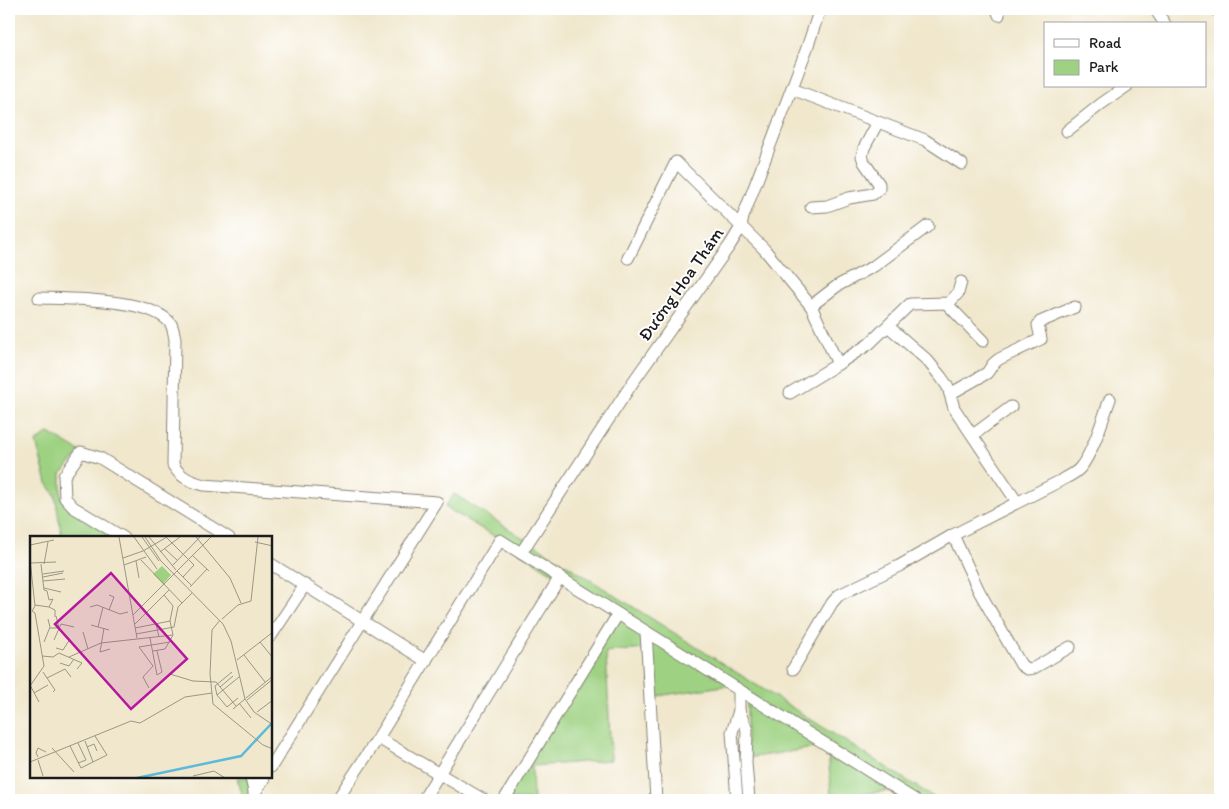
<svg xmlns="http://www.w3.org/2000/svg" width="1229" height="809" font-family="Itim,sans-serif">
	<rect width="100%" height="100%" fill="#fff"/>
	<filter id="ink" filterUnits="userSpaceOnUse"><feTurbulence type="fractalNoise" baseFrequency=".02" numOctaves="2"/><feDisplacementMap in="SourceGraphic" scale="10" xChannelSelector="R" yChannelSelector="G"/><feConvolveMatrix kernelMatrix="1 2 1 2 8 2 1 2 1" color-interpolation-filters="sRGB"/></filter>
	<filter id="wash" filterUnits="userSpaceOnUse"><feTurbulence type="fractalNoise" baseFrequency=".0096" numOctaves="4" result="noise"/><feDisplacementMap in="SourceGraphic" scale="20" xChannelSelector="R" yChannelSelector="G"/><feGaussianBlur stdDeviation="1.12" result="paint"/><feColorMatrix in="noise" values="0 0 0 0 0 0 0 0 0 0 0 0 0 0 0 0 0 1.4 0 .05"/><feComposite in="paint" operator="in"/></filter>
	<g filter="url(#wash)">
		<rect width="100%" height="100%" fill="#f0e7cc"/>
		<g fill="#9ed282" stroke="#5d774f">
			<polygon points="49,433 81,452 61,474 61,499 118,538 62,538 55,495 47,483 36,442"/>
			<polygon points="454,494 528,541 521,552 445,507"/>
			<polygon points="529,541 938,800 917,800 521,553"/>
			<polygon points="618,615 646,633 647,649 606,652 611,760 532,766 533,800 505,800"/>
			<polygon points="647,634 730,685 651,697"/>
			<polygon points="747,696 827,746 747,758"/>
			<polygon points="828,747 898,790 831,797"/>
			<polygon points="237,778 248,778 253,800 244,800"/>
		</g>
	</g>
	<g filter="url(#ink)">
		<g fill="none" stroke-linecap="round" stroke-linejoin="round">
			<defs>
				<g id="minor">
					<polyline points="997,9 999,15"/>
					<polyline points="1155,9 1165,24"/>
					<polyline points="1216,9 1220,14"/>
					<polyline points="792,89 925,140 962,164"/>
					<polyline points="1067,131 1101,104 1127,86"/>
					<polyline points="811,207 827,206 849,198 873,194 879,189 879,184 864,162 862,156 864,148 878,122"/>
					<polyline points="628,258 676,162 764,249 811,306 838,364"/>
					<path d="M 39,298 C 69,299 152,298 171,324 C 173,328 174,334 175,339 L 173,465 C 181,478 190,481 204,485 L 437,502 L 271,767"/>
					<polyline points="947,304 983,341"/>
					<polyline points="811,306 837,286 874,266 928,226"/>
					<polyline points="888,326 927,360 941,377 948,387 954,408 1017,502"/>
					<polyline points="790,393 838,364 869,344 910,304 949,303 958,293 961,282"/>
					<polyline points="950,394 987,373 993,364 999,359 1041,339 1038,325 1040,322 1075,307"/>
					<polyline points="973,435 1011,407"/>
					<polyline points="953,535 979,591 1021,665 1027,669 1034,668 1070,647"/>
					<polyline points="124,538 73,507 65,498 64,476 81,452 100,458 229,538"/>
					<polyline points="521,553 633,382 730,245 741,227 743,217 807,48 820,9"/>
					<polyline points="271,564 426,661"/>
					<polyline points="646,632 656,800"/>
					<polyline points="271,636 305,585"/>
					<path d="M 793,669 L 832,603 L 839,595 L 899,566 L 953,535 L 1060,481 C 1067,477 1075,474 1080,468 C 1093,453 1103,418 1110,399"/>
					<polyline points="739,711 747,730 746,763 749,800"/>
					<polyline points="378,738 484,800"/>
					<polyline points="251,778 256,800"/>
					<polyline points="254,794 264,778"/>
					<polyline points="337,800 378,738 500,540 915,800"/>
					<polyline points="423,800 560,577"/>
					<polyline points="504,800 618,614"/>
					<polyline points="737,800 732,732 739,711 739,690"/>
				</g>
			</defs>
			<use href="#minor" stroke="#868274" stroke-width="13"/>
			<use href="#minor" stroke="#fff" stroke-width="11"/>
		</g>
	</g>
	<g text-anchor="middle" stroke-width="4" stroke-linejoin="round" paint-order="stroke">
		<g font-size="18" fill="#1c1c1c" stroke="#fff">
			<text transform="translate(681 284) rotate(-55)" y="6">Đường Hoa Thám</text>
		</g>
	</g>
	<g transform="translate(30 536)">
		<rect width="242" height="242" fill="#f0e7cc"/>
		<path d="M 132,30 L 141,39 L 133,48 L 123,38 Z" fill="#9ed282"/>
		<path fill="none" stroke="#5cbada" stroke-width="2.5" d="M 107,242 L 211,220 L 242,187"/>
		<path fill="none" stroke="#9b9686" stroke-width="1" d="M 89,1 L 107,102M 104,1 L 127,33M 112,1 L 129,25M 115,1 L 131,25 L 193,88 L 201,105 L 215,163 L 224,176 L 243,189M 119,1 L 146,34M 136,1 L 164,29 L 153,41M 166,1 L 200,42 L 211,67M 225,6 L 243,10M 0,9 L 24,4M 135,13 L 147,24M 130,16 L 150,1M 162,19 L 179,35M 93,22 L 113,15 L 137,1M 0,24 L 5,70 L 2,75 L 5,77 L 14,130 L 0,150M 111,24 L 152,67M 106,25 L 109,42M 0,27 L 26,26M 11,28 L 14,54 L 17,55 L 19,64 L 23,63 L 19,71M 14,28 L 18,6M 94,29 L 116,21M 142,30 L 170,1M 147,35 L 162,50M 13,38 L 34,35M 13,41 L 33,37M 13,45 L 35,43M 160,51 L 177,33M 14,52 L 31,56M 5,69 L 19,71 L 25,74 L 25,81M 60,71 L 67,69 L 90,78 L 98,76M 79,74 L 84,61 L 79,59M 116,78 L 126,88 L 129,101M 103,79 L 181,1M 192,83 L 208,69 L 221,65 L 228,1M 190,84 L 182,94 L 180,138 L 183,168 L 233,209 L 243,213M 105,88 L 139,54M 61,89 L 79,94M 68,91 L 73,71M 20,92 L 29,92 L 26,80M 74,92 L 70,116 L 80,113M 105,92 L 140,85M 53,96 L 58,113M 106,98 L 144,91 L 148,71 L 162,57M 120,102 L 127,139M 24,104 L 31,88 L 44,91M 14,106 L 20,91 L 18,83M 230,106 L 243,122M 26,112 L 33,114 L 40,103M 123,115 L 135,113 L 143,99M 214,119 L 235,146M 12,120 L 23,121 L 29,117 L 52,127 L 47,133M 39,121 L 71,107 L 143,99 L 140,85 L 143,70 L 134,59M 207,124 L 243,96M 30,127 L 39,130 L 44,123M 13,136 L 25,154 L 23,156M 202,136 L 185,150 L 187,159 L 197,171 L 208,162M 140,138 L 163,145 L 186,146 L 206,170M 127,139 L 132,136 L 127,115M 17,142 L 35,133 L 41,141M 0,149 L 9,166M 190,151 L 203,140M 119,152 L 113,141 L 123,130 L 109,111 L 140,106M 4,157 L 18,149M 187,159 L 209,141M 216,162 L 243,140M 217,164 L 243,143M 209,167 L 221,182M 203,173 L 215,163M 227,176 L 243,164M 55,205 L 63,226M 48,207 L 56,224 L 48,227M 40,210 L 51,232 L 77,219 L 65,200M 57,211 L 64,208 L 67,215M 22,212 L 44,236M 8,221 L 6,217 L 8,212 L 16,216M 8,224 L 13,240M 0,226 L 101,185 L 110,187 L 155,161 L 182,157M 163,240 L 184,235 L 195,242"/>
		<path fill="#b5179e" fill-opacity="0.15" stroke="#b5179e" stroke-width="2.5" d="M 81,37 L 157,123 L 101,173 L 25,88 Z"/>
		<rect width="242" height="242" fill="none" stroke="#1c1c1c" stroke-width="2.5"/>
	</g>
	<rect width="1229" height="809" fill="none" stroke="#fff" stroke-width="30"/>
	<rect x="1044" y="22" width="162" height="65" fill="#ffffff" stroke="#a4a4a4"/>
	<rect x="1054" y="39" width="25" height="8" fill="#ffffff" stroke="#a4a4a4"/>
	<text x="1089" y="48" font-size="15" fill="#1c1c1c">Road</text>
	<rect x="1054" y="60" width="25" height="15" fill="#9ed282" stroke="#a4a4a4"/>
	<text x="1089" y="72" font-size="15" fill="#1c1c1c">Park</text>
</svg>
